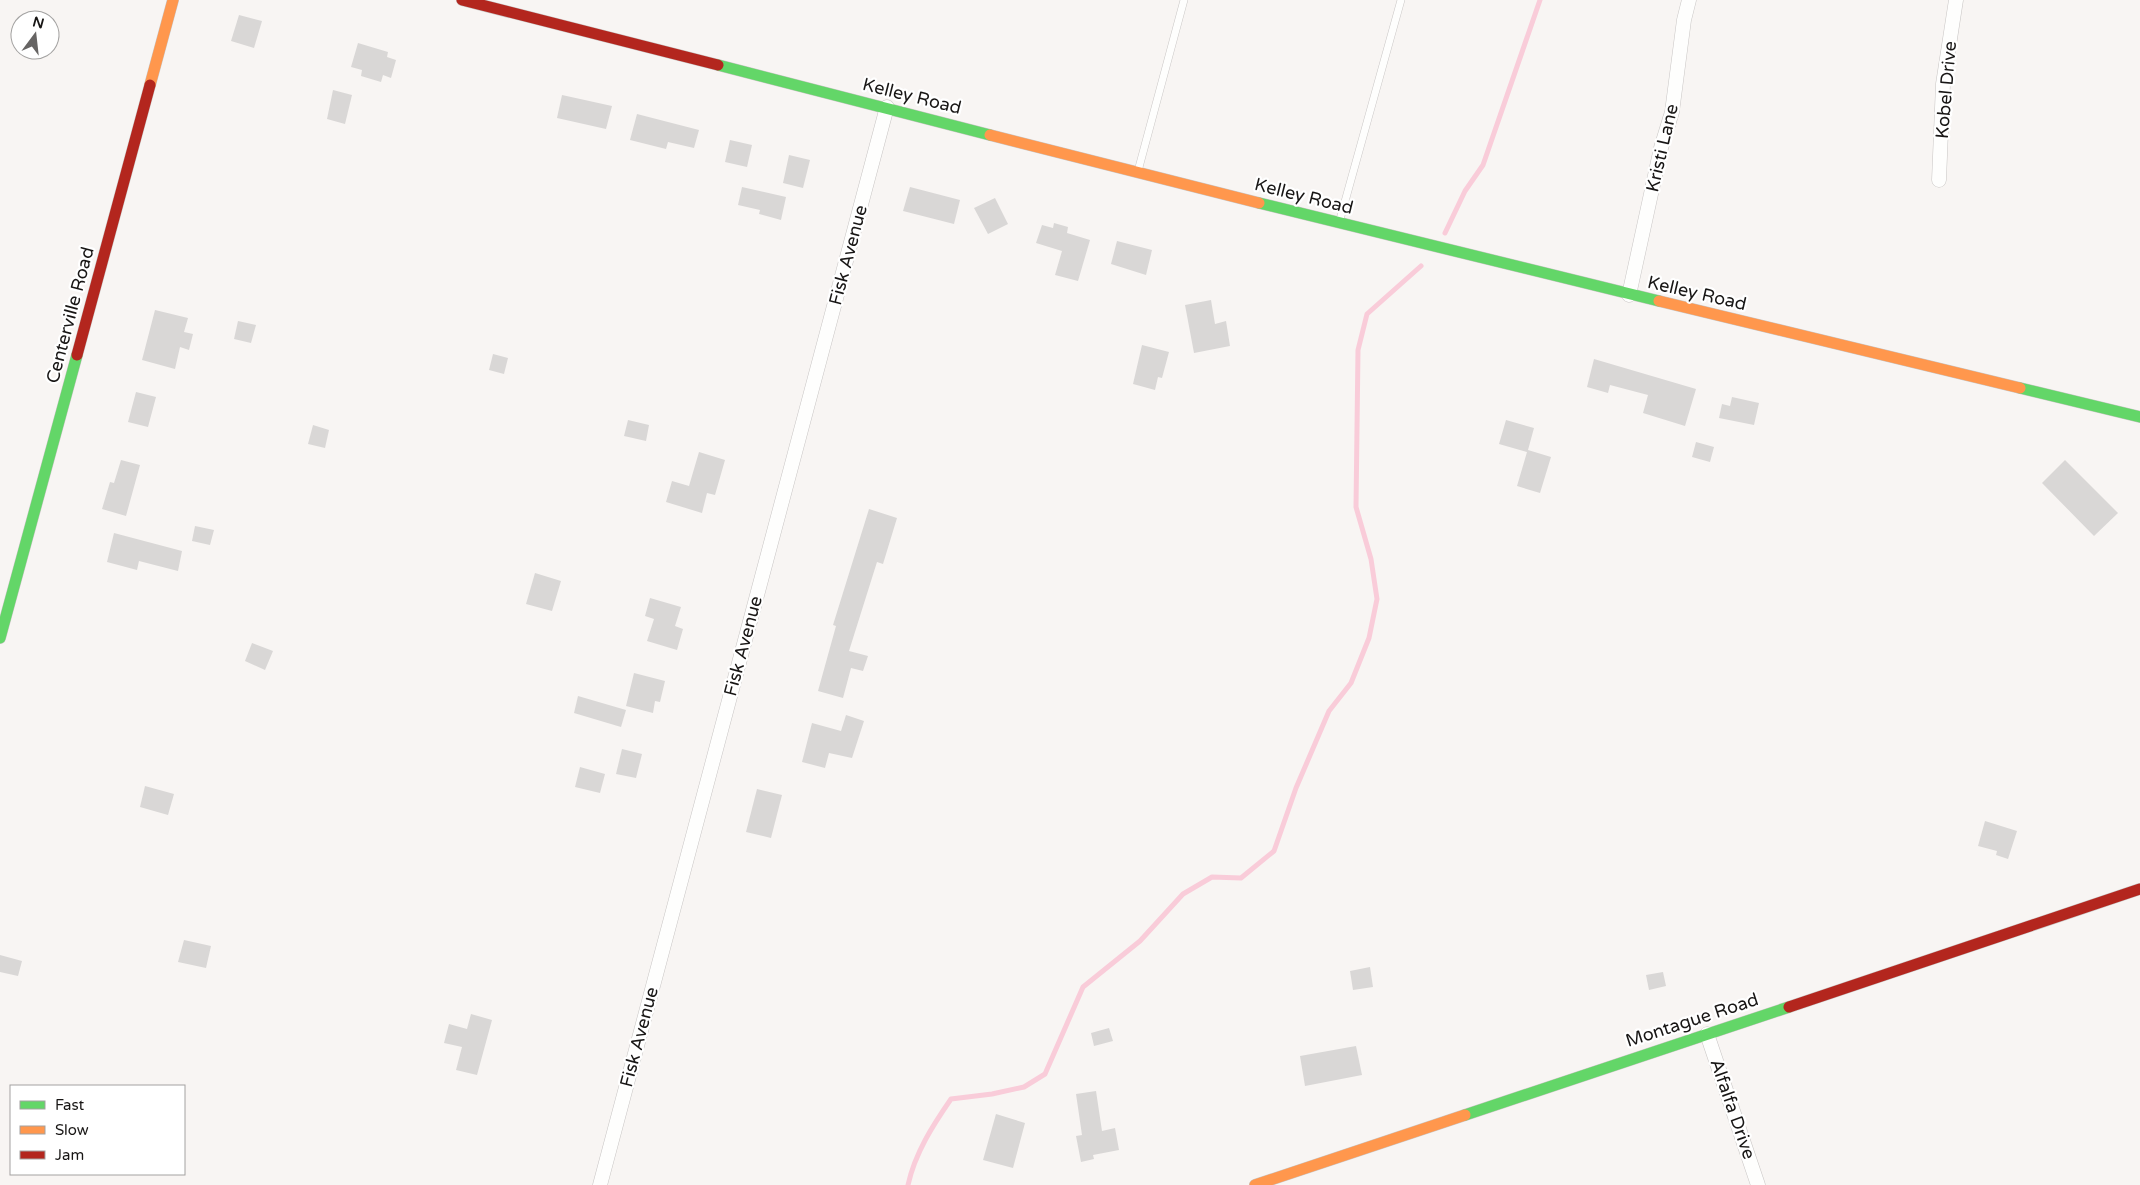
<svg xmlns="http://www.w3.org/2000/svg" width="2140" height="1185" font-family="'Varela Round',sans-serif">
	<rect width="100%" height="100%" fill="#f8f5f3"/>
	<g fill="none" stroke-linecap="round" stroke-linejoin="round">
		<g stroke="#f9ccd9" stroke-width="5">
			<polyline points="1445,233 1465,191 1483,165 1540,0"/>
			<path d="M 908,1185 C 915,1153 933,1125 951,1099 L 992,1094 L 1024,1087 L 1045,1074 L 1083,987 L 1140,941 L 1183,894 L 1212,877 L 1241,878 L 1274,851 L 1296,788 L 1329,711 L 1351,683 L 1369,638 L 1377,599 L 1371,559 L 1356,507 L 1358,350 L 1367,314 L 1421,266"/>
		</g>
	</g>
	<g fill="#d9d7d6">
		<polygon points="239,15 262,21 254,48 231,41"/>
		<polygon points="358,43 388,52 387,57 396,60 391,78 383,75 381,82 361,76 362,70 351,67"/>
		<polygon points="333,90 352,95 345,124 327,119"/>
		<polygon points="562,95 612,106 606,129 557,118"/>
		<polygon points="637,114 699,130 694,148 668,142 666,149 630,140"/>
		<polygon points="730,140 752,145 747,167 725,162"/>
		<polygon points="789,155 810,160 803,188 783,183"/>
		<polygon points="742,187 786,197 781,220 759,214 760,210 738,205"/>
		<polygon points="910,187 960,200 954,224 903,211"/>
		<polygon points="995,198 1008,224 988,234 974,208"/>
		<polygon points="1054,223 1068,227 1067,233 1090,240 1078,281 1055,275 1062,251 1036,243 1042,225 1053,228"/>
		<polygon points="1117,241 1152,250 1146,275 1111,264"/>
		<polygon points="1211,300 1215,324 1226,321 1230,346 1194,353 1185,305"/>
		<polygon points="155,310 188,318 184,332 193,334 189,350 180,347 175,369 142,360"/>
		<polygon points="238,321 256,325 251,343 234,339"/>
		<polygon points="1142,345 1169,352 1162,378 1158,377 1155,390 1133,384"/>
		<polygon points="493,354 508,358 504,374 489,370"/>
		<polygon points="1594,359 1696,389 1685,426 1643,413 1648,395 1610,385 1608,393 1587,387"/>
		<polygon points="136,392 156,397 148,427 128,422"/>
		<polygon points="1732,397 1759,403 1754,425 1719,418 1722,404 1730,406"/>
		<polygon points="628,420 649,425 646,441 624,436"/>
		<polygon points="1506,420 1534,428 1528,450 1551,457 1540,493 1517,486 1527,452 1499,444"/>
		<polygon points="313,425 329,430 325,448 308,444"/>
		<polygon points="1696,442 1714,447 1710,462 1692,457"/>
		<polygon points="699,452 725,460 715,495 707,493 702,513 666,502 672,481 689,486"/>
		<polygon points="121,460 140,465 126,516 102,509 110,482 114,483"/>
		<polygon points="2065,460 2118,513 2094,536 2042,483"/>
		<polygon points="869,509 897,518 883,564 877,562 849,651 868,656 863,671 851,668 843,698 818,691 836,626 833,625"/>
		<polygon points="195,526 214,530 210,545 192,541"/>
		<polygon points="114,533 182,551 178,571 139,561 137,570 107,562"/>
		<polygon points="535,573 561,581 552,611 526,604"/>
		<polygon points="650,598 681,607 675,626 683,629 677,650 647,641 654,619 645,616"/>
		<polygon points="252,643 273,651 265,670 245,661"/>
		<polygon points="634,673 665,681 660,702 655,701 653,713 626,706"/>
		<polygon points="578,696 626,710 621,727 574,713"/>
		<polygon points="846,715 864,721 852,758 829,753 825,768 802,762 812,723 841,731"/>
		<polygon points="622,749 642,754 636,778 616,774"/>
		<polygon points="580,767 605,774 600,793 575,787"/>
		<polygon points="145,786 174,794 168,815 140,807"/>
		<polygon points="757,789 782,795 771,838 746,832"/>
		<polygon points="1985,821 2017,831 2008,859 1996,855 1997,851 1978,846"/>
		<polygon points="184,940 211,946 206,968 178,962"/>
		<polygon points="0,955 22,961 18,976 0,972"/>
		<polygon points="1370,967 1373,987 1353,990 1350,971"/>
		<polygon points="1663,972 1666,986 1649,990 1646,975"/>
		<polygon points="471,1014 492,1020 477,1075 456,1070 462,1047 444,1043 449,1024 467,1029"/>
		<polygon points="1109,1028 1113,1041 1094,1046 1091,1033"/>
		<polygon points="1356,1046 1362,1075 1305,1086 1300,1056"/>
		<polygon points="1096,1091 1102,1131 1115,1128 1119,1150 1093,1155 1094,1159 1081,1162 1076,1136 1082,1135 1076,1094"/>
		<polygon points="996,1114 1025,1123 1013,1168 983,1160"/>
	</g>
	<g fill="none" stroke-linecap="round" stroke-linejoin="round">
		<defs>
			<g id="lane">
				<polyline points="1138,171 1184,0"/>
				<polyline points="1339,223 1401,0"/>
			</g>
			<g id="street">
				<polyline points="1939,180 1943,84 1956,0"/>
				<polyline points="1629,295 1661,148 1672,112 1684,20 1689,0"/>
				<polyline points="1707,1034 1758,1185"/>
				<polyline points="600,1185 887,107"/>
			</g>
			<g id="fast">
				<polyline points="718,65 990,135"/>
				<polyline points="1259,203 1659,301"/>
				<polyline points="2020,388 2140,417"/>
				<polyline points="0,638 77,355"/>
				<polyline points="1465,1115 1789,1007"/>
			</g>
			<g id="slow">
				<polyline points="150,85 173,0"/>
				<polyline points="990,135 1259,203"/>
				<polyline points="1659,301 2020,388"/>
				<polyline points="1255,1185 1465,1115"/>
			</g>
			<g id="jam">
				<polyline points="462,0 718,65"/>
				<polyline points="77,355 150,85"/>
				<polyline points="1789,1007 2140,889"/>
			</g>
		</defs>
		<use href="#lane" stroke="#c8c5c4" stroke-width="8"/>
		<use href="#street" stroke="#c8c5c4" stroke-width="15"/>
		<use href="#fast" stroke="#c8c5c4" stroke-width="12"/>
		<use href="#slow" stroke="#c8c5c4" stroke-width="12"/>
		<use href="#jam" stroke="#c8c5c4" stroke-width="12"/>
		<use href="#lane" stroke="#fefefd" stroke-width="7"/>
		<use href="#street" stroke="#fefefd" stroke-width="14"/>
		<use href="#fast" stroke="#63d668" stroke-width="11"/>
		<use href="#slow" stroke="#ff974d" stroke-width="11"/>
		<use href="#jam" stroke="#b3261e" stroke-width="11"/>
	</g>
	<g text-anchor="middle" stroke-width="4.5" stroke-linejoin="round" paint-order="stroke">
		<g font-size="18" fill="#181615" stroke="#fff">
			<text transform="translate(1946 90) rotate(-85)" y="6">Kobel Drive</text>
			<text transform="translate(912 96) rotate(14)" y="6">Kelley Road</text>
			<text transform="translate(1662 148) rotate(-77)" y="6">Kristi Lane</text>
			<text transform="translate(1304 196) rotate(14)" y="6">Kelley Road</text>
			<text transform="translate(848 255) rotate(-75)" y="6">Fisk Avenue</text>
			<text transform="translate(1697 293) rotate(13)" y="6">Kelley Road</text>
			<text transform="translate(70 315) rotate(-75)" y="6">Centerville Road</text>
			<text transform="translate(743 646) rotate(-75)" y="6">Fisk Avenue</text>
			<text transform="translate(1692 1020) rotate(-18)" y="6">Montague Road</text>
			<text transform="translate(639 1037) rotate(-75)" y="6">Fisk Avenue</text>
			<text transform="translate(1733 1109) rotate(71)" y="6">Alfalfa Drive</text>
		</g>
	</g>
	<rect x="10" y="1085" width="175" height="90" fill="#ffffff" stroke="#a3a2a1"/>
	<rect x="20" y="1101" width="25" height="8" fill="#63d668" stroke="#a3a2a1"/>
	<text x="55" y="1110" font-size="15" fill="#181615">Fast</text>
	<rect x="20" y="1126" width="25" height="8" fill="#ff974d" stroke="#a3a2a1"/>
	<text x="55" y="1135" font-size="15" fill="#181615">Slow</text>
	<rect x="20" y="1151" width="25" height="8" fill="#b3261e" stroke="#a3a2a1"/>
	<text x="55" y="1160" font-size="15" fill="#181615">Jam</text>
	<g transform="translate(35 35) rotate(15)"><circle r="24" fill="#ffffff" stroke="#a3a2a1"/>
	<path d="M0-4L9 19L0 12L-9 19Z" fill="#666463"/>
	<text y="-8" font-size="14" font-weight="bold" text-anchor="middle" fill="#181615">N</text>
	</g>
</svg>
